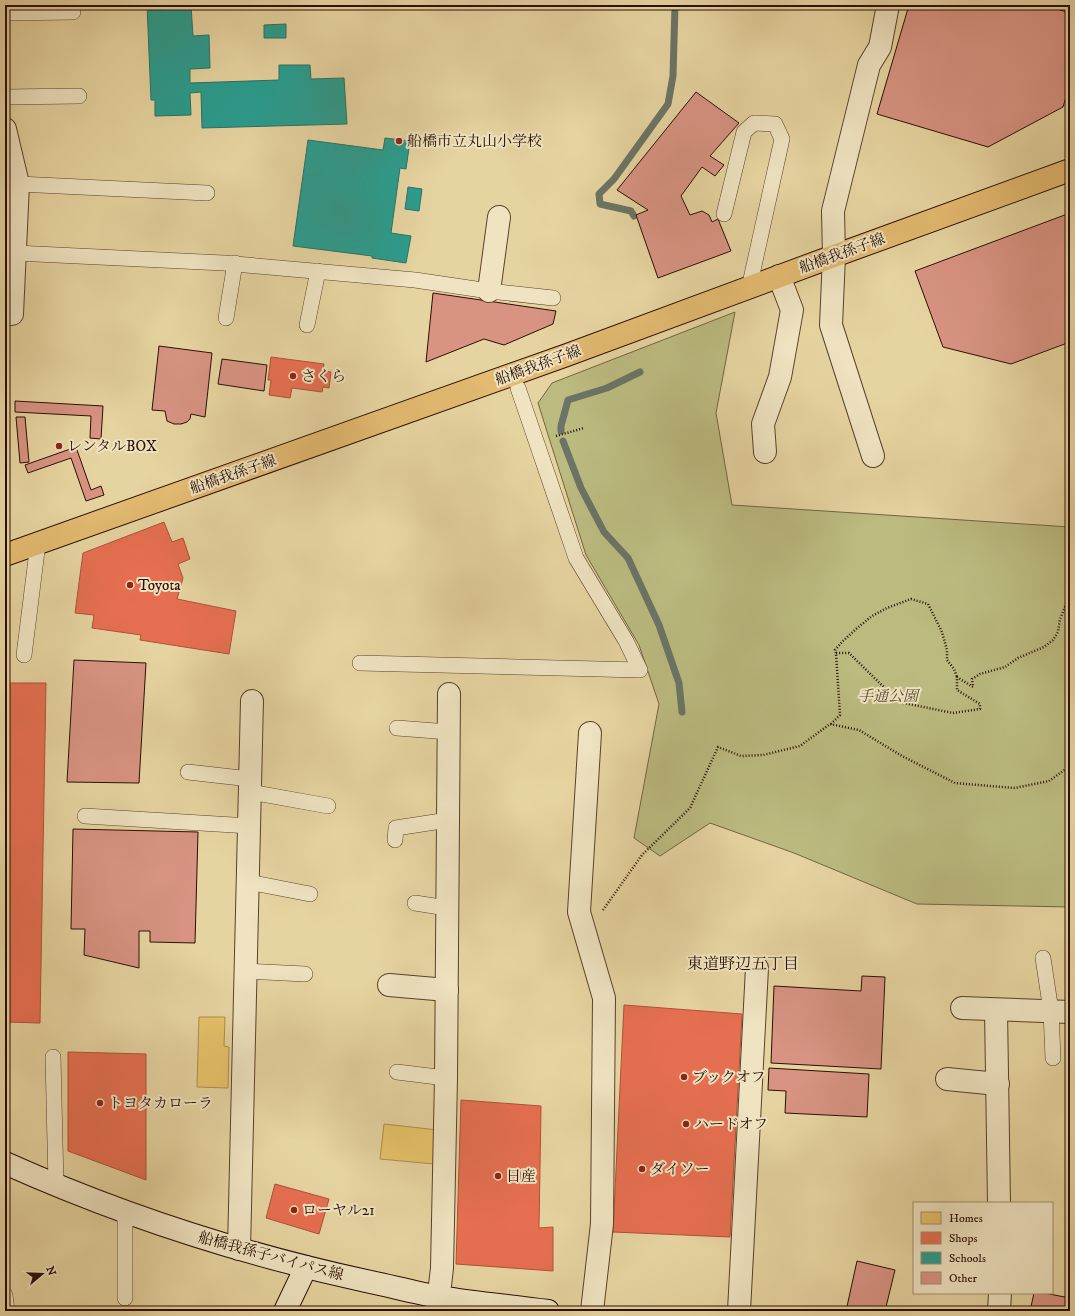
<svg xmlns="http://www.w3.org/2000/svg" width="1075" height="1316" font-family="'IM FELL DW Pica','Noto Serif JP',serif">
	<rect width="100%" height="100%" fill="#e6d4a0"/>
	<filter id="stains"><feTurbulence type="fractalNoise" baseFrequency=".005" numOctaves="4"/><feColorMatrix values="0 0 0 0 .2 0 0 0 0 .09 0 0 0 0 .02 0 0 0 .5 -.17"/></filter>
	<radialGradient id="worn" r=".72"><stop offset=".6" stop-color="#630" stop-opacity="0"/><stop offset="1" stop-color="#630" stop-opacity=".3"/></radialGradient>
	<polygon fill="#bbbb80" stroke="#726442" points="735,312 716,413 732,505 1070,527 1070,907 917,904 794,853 710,823 660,856 634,838 659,704 639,645 586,555 538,403 552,383"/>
	<g fill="#e9c46a" stroke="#b08d4b">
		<polygon points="199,1017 225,1017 224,1046 229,1047 228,1088 197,1087"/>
		<polygon points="384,1124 438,1130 434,1164 380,1159"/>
	</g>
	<g fill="#e76f51" stroke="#ae523a">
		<polygon points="271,357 324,364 323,371 331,372 329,388 323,387 322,392 292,388 290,398 269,395 271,380 268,380"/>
		<polygon points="164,522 172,542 183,538 190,559 178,564 183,578 177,599 236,611 229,654 140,640 141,635 92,628 94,615 75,613 83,553"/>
		<polygon points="5,683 46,683 40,1023 5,1022"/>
		<polygon points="624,1005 742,1014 730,1237 613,1232"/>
		<polygon points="68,1052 146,1054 146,1180 68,1151"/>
		<polygon points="461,1100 541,1106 539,1228 553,1227 553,1271 456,1264"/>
		<polygon points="275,1184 329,1199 319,1234 266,1218"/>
	</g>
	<g fill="#2a9d8f" stroke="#2a7265">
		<polygon points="147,5 198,5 191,5 193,36 209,35 210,68 190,69 190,83 279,80 279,65 310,65 311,79 344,78 347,124 202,128 201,92 190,93 191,115 155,116 155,100 151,100"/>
		<polygon points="286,24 286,38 264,38 264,25"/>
		<polygon points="385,138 410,141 406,169 400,168 391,233 411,236 406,263 372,258 372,256 293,246 308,140 383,150"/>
		<polygon points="408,187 422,189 419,211 405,209"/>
	</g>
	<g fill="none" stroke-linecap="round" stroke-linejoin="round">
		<g stroke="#6b7466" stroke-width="7">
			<polyline points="634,216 631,211 600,204 599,194 614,179 668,104 673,76 675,5"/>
			<polyline points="561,431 561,426 568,400 607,388 640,372"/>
			<polyline points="563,441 581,488 604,532 628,558 659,625 679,683 682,712"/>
		</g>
	</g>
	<g fill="#d89382" stroke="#2a0e04">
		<polygon points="909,5 1044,5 1070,13 1070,84 1063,107 988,147 877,114"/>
		<polygon points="696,92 739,123 710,156 724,165 715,176 702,167 681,196 690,215 702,211 709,215 712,222 718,219 731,251 658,278 636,215 648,210 617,190"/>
		<polygon points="1070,213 1070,342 1011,364 943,347 915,271"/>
		<polygon points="433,293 556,311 553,324 504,345 484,339 426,362"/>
		<polygon points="159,346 212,353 205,417 191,414 190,419 187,422 181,424 174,424 167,421 165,411 152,410"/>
		<polygon points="222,359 267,365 264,391 218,384"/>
		<polygon points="15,401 103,406 101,439 90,438 91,416 15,412"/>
		<polygon points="16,417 25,417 29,462 20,463"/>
		<polygon points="76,447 91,490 101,486 104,495 86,501 71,458 28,473 25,465"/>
		<polygon points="74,660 146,663 139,783 67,782"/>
		<polygon points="73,829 198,832 195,943 150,942 150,931 139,931 139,968 84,955 85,929 71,929"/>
		<polygon points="862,976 885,977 881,1069 771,1063 774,986 861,991"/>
		<polygon points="769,1068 869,1074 867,1117 785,1113 786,1091 768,1090"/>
		<polygon points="857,1261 895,1270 885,1311 846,1311"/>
		<polygon points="1034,1293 1044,1293 1070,1298 1070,1311 1030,1311"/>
	</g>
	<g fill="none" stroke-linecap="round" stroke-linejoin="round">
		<defs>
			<g id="lane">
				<polyline points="5,13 73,12"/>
				<polyline points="5,97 79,96"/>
				<polyline points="18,184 207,193"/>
				<polyline points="724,214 744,132 754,123 775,124 782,139 749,288"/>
				<polyline points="15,253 224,263 415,280 489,291 553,298"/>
				<polyline points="226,318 235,263"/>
				<polyline points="307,325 318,271"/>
				<polyline points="24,655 38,543"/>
				<polyline points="360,663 640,670 626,641 576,558 518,388"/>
				<polyline points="397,728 449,732"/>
				<polyline points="188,772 250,779"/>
				<polyline points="250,792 328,806"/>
				<polyline points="85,816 250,826"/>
				<polyline points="395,840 396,828 448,820"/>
				<polyline points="248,882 310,894"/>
				<polyline points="415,903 447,908"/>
				<polyline points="1043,958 1051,1011 1053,1058"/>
				<polyline points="246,971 305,974"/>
				<polyline points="53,1057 56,1185"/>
				<polyline points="397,1072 446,1078"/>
				<polyline points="5,1295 7,1311"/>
				<polyline points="125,1298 125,1212"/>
			</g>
			<g id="street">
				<polyline points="5,129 18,184 12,314"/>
				<polyline points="489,291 499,217"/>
				<polyline points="765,452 763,424 780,377 792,310 779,276"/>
				<polyline points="873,456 831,325 834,256 833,211 869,65 880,47 888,5"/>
				<polyline points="590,733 579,912 604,998 602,1224 592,1311"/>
				<polyline points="389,985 447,990"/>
				<polyline points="962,1008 1070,1012"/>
				<polyline points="996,1010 999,1203"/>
				<polyline points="947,1079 998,1084"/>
				<polyline points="239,1249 252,701"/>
				<polyline points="437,1311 442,1268 446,1078 449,694"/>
				<polyline points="739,1311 757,968"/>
				<polyline points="999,1311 1000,1293"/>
			</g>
			<g id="secondary">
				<path d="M 5,1163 C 121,1215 242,1254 366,1281 C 391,1286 415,1293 440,1297 C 476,1303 512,1306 548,1311"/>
				<polyline points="285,1311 306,1267"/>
			</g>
			<polyline id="primary" points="5,555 567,355 834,256 1070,170"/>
		</defs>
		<use href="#lane" stroke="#59402b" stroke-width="16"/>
		<use href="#street" stroke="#59402b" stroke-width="24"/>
		<use href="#secondary" stroke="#2a0e04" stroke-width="24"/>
		<use href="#primary" stroke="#2a0e04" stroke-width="24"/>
		<g stroke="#2a0e04" stroke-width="2.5" stroke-dasharray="1 2" stroke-linecap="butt">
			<polyline points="556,436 584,428"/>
			<polyline points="836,653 835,650 843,641 856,629 872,616 887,608 911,599 928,604 942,632 947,650 947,660 954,669 957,677"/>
			<polyline points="831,724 840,715 836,653 849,653 899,702 953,713 980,709 980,704 957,690 957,677 973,687 972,679 980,674 1005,667 1018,658 1044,647 1053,640 1058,632 1060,619 1065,607 1070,610"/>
			<polyline points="603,910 642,855 690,808 718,747 741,756 763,755 800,746 830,724 859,730 902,756 955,783 1015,788 1049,781 1070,766"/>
		</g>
		<use href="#lane" stroke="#efe3c1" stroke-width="15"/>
		<use href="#street" stroke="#efe3c1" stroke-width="22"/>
		<use href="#secondary" stroke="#efe3c1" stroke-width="22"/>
		<use href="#primary" stroke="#e3ba70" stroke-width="22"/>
	</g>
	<g fill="#8f2418" stroke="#efe3c1" stroke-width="1.5">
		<circle cx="399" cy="141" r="4"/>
		<circle cx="293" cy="376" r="4"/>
		<circle cx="59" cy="446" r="4"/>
		<circle cx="130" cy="585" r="4"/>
		<circle cx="684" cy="1077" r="4"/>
		<circle cx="100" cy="1103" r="4"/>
		<circle cx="686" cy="1124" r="4"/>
		<circle cx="642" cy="1169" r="4"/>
		<circle cx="498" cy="1176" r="4"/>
		<circle cx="294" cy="1210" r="4"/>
	</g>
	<g text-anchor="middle" stroke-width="4" stroke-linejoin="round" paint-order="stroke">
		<g font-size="15" fill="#2a0e04" stroke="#efe3c1" text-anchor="start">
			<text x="407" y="146">船橋市立丸山小学校</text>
			<text x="301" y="381">さくら</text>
			<text x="67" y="451">レンタルBOX</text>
			<text x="138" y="590">Toyota</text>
			<text x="692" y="1082">ブックオフ</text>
			<text x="108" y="1108">トヨタカローラ</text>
			<text x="694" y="1129">ハードオフ</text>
			<text x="650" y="1174">ダイソー</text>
			<text x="506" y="1181">日産</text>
			<text x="302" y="1215">ローヤル21</text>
		</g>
		<g font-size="15" fill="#2a0e04" stroke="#efe3c1">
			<text transform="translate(842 253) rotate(-20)" y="5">船橋我孫子線</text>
			<text transform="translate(538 365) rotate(-20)" y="5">船橋我孫子線</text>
			<text transform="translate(233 474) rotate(-19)" y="5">船橋我孫子線</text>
			<text transform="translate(271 1256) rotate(15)" y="5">船橋我孫子バイパス線</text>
		</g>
		<g font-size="15" font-style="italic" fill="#5d4b2f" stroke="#efe3c1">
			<text x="888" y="701">手通公園</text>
		</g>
		<g font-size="16" fill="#2a0e04" stroke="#efe3c1">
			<text x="743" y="969">東道野辺五丁目</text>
		</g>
	</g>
	<rect width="1075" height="1316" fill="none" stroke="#e6d4a0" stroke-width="20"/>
	<rect x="6" y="6" width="1063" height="1304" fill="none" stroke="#2a0e04" stroke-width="2"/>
	<rect x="10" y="10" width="1055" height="1296" fill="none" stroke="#2a0e04"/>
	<rect x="913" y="1202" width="140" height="92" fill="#efe3c1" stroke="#a08e75"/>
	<rect x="921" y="1212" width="20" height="12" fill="#e9c46a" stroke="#a08e75"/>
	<text x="949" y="1222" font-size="12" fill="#2a0e04">Homes</text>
	<rect x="921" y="1232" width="20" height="12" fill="#e76f51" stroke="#a08e75"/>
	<text x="949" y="1242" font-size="12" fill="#2a0e04">Shops</text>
	<rect x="921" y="1252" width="20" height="12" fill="#2a9d8f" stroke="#a08e75"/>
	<text x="949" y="1262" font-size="12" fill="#2a0e04">Schools</text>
	<rect x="921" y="1272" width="20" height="12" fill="#d89382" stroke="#a08e75"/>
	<text x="949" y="1282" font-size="12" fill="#2a0e04">Other</text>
	<g transform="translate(42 1274) rotate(71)" stroke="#efe3c1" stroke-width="3" paint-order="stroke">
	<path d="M0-3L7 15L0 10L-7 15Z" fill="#2a0e04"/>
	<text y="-6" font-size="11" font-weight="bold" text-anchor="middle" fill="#2a0e04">N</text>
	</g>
	<rect width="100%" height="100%" filter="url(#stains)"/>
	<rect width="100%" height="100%" fill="url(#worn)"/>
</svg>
